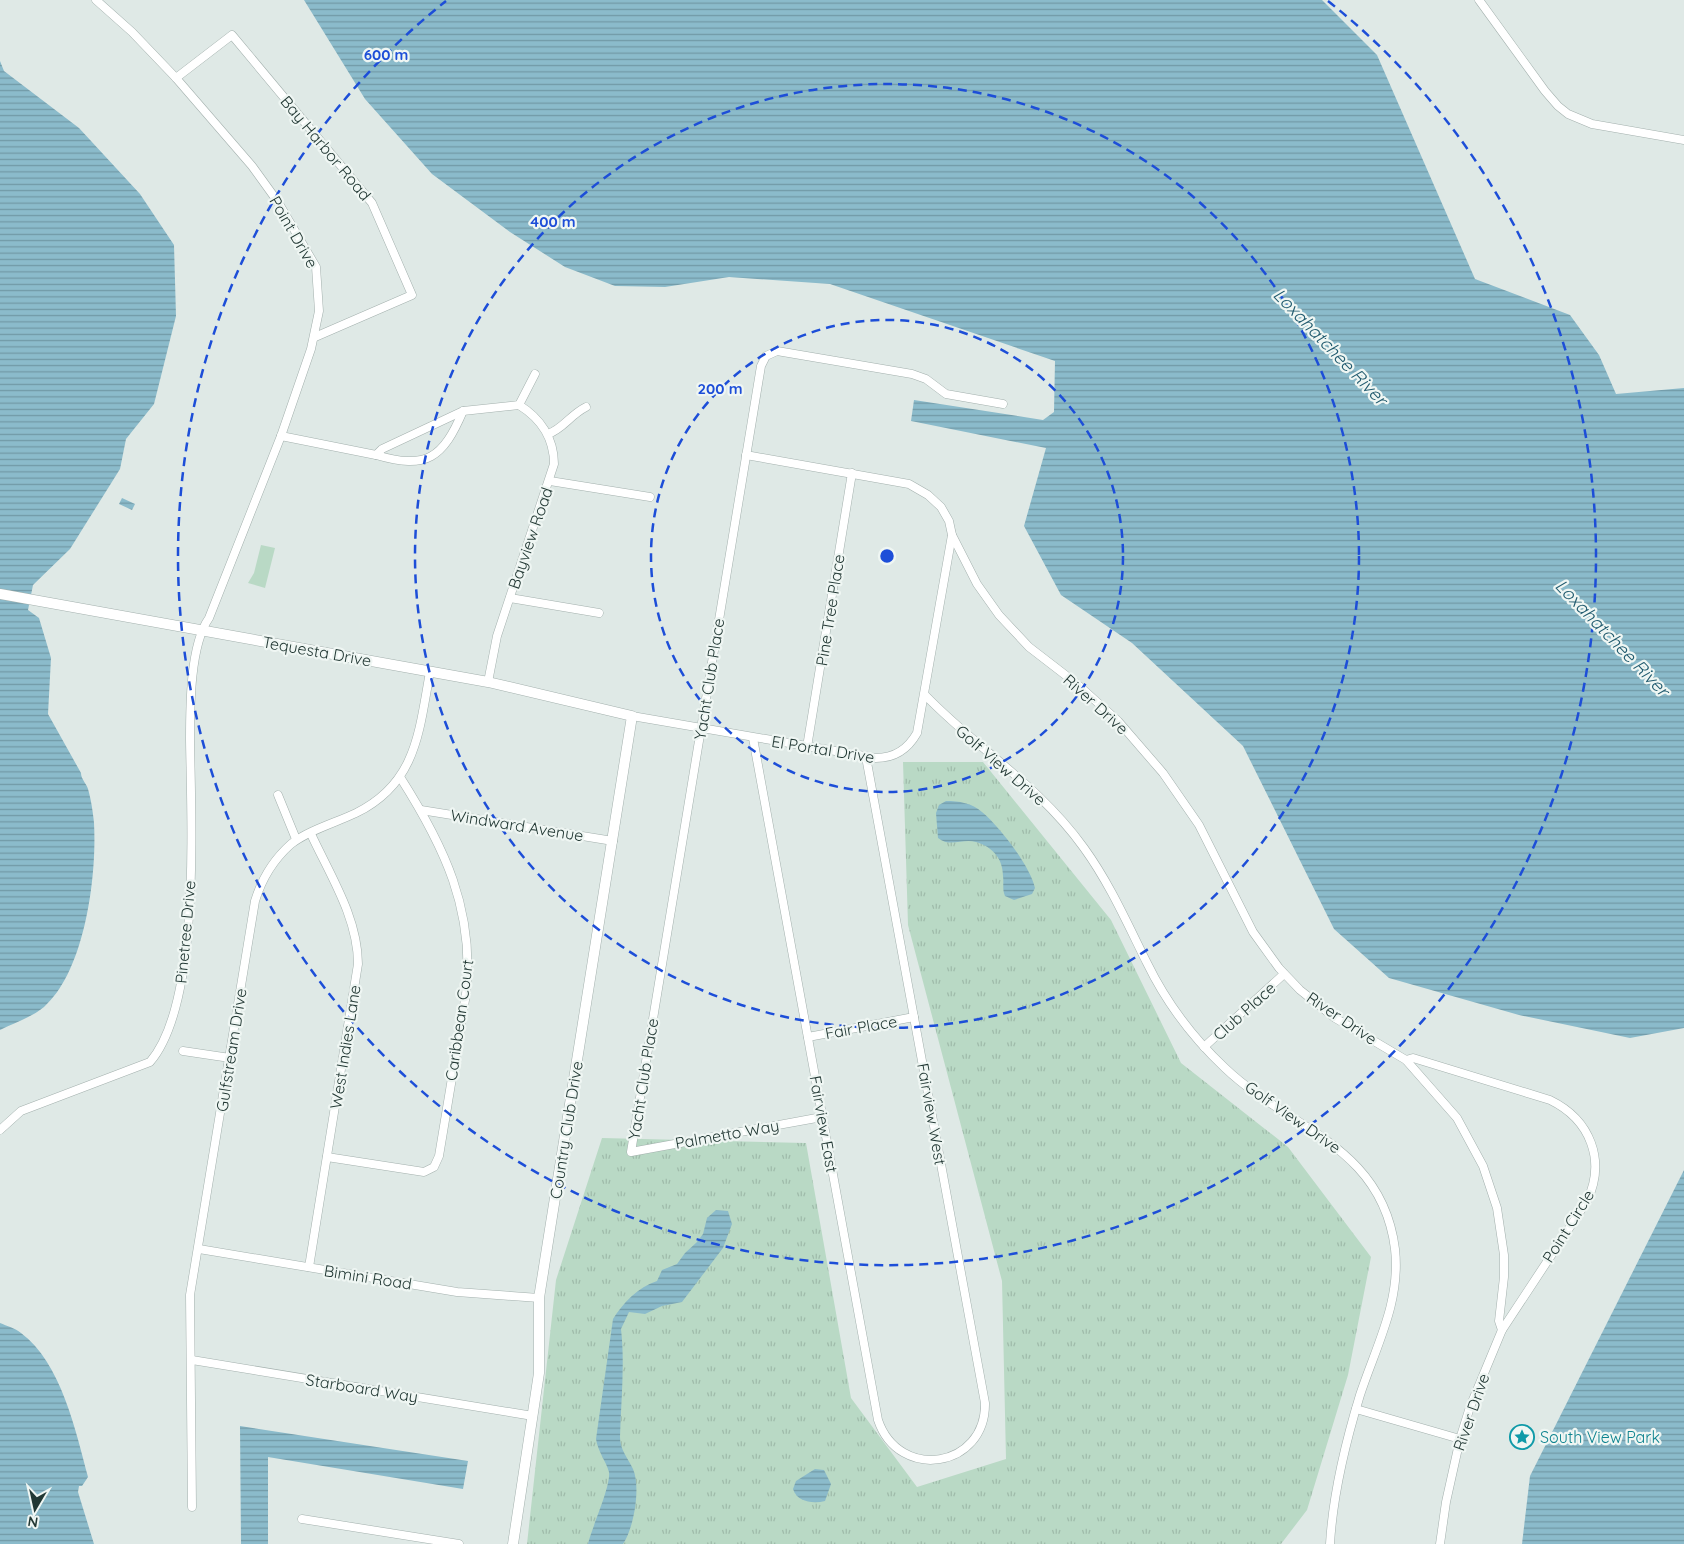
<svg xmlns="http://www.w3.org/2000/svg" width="1684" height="1544" font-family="Quicksand,sans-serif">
	<defs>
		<pattern id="grass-tufts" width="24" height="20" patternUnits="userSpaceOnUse" patternTransform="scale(1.25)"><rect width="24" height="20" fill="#b9d9c5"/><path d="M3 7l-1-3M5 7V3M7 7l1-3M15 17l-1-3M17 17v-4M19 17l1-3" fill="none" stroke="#9fbbaa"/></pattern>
		<pattern id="water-rules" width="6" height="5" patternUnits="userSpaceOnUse" patternTransform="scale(1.25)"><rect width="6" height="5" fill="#8bbbcb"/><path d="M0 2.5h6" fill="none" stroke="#7199a6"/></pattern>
	</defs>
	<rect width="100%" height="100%" fill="#dfe9e6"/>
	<polygon fill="url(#grass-tufts)" points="903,762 983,762 1111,920 1181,1063 1288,1147 1371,1257 1348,1375 1307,1510 1281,1544 527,1544 556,1280 602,1138 806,1143 851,1398 917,1487 1006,1459 1002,1281 908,925"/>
	<polygon fill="#b9d9c5" points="261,545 275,548 265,588 248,583 254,573"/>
	<g fill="url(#water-rules)">
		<polygon points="304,0 1322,0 1377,55 1475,279 1570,315 1599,355 1616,394 1684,388 1684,1028 1630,1038 1519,1015 1389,978 1334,929 1243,746 1132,643 1061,595 1024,526 1046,448 911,421 914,400 1043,420 1054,412 1055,361 830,284 729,277 665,287 615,286 565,267 510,232 432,174 365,99"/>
		<path d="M 0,61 L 4,71 L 79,128 L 140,194 L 174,245 L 176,316 L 154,404 L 126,439 L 120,469 L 70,549 L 33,585 L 28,610 L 39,618 L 51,658 L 48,714 L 81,773 C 81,779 86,783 88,789 C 91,799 93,813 94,823 C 97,876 85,971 44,1007 C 32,1017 14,1023 0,1030 Z"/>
		<polygon points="122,498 135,504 132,510 119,504"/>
		<path d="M 946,801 C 959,801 972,803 982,812 C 1000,827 1030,866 1035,888 L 1032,894 L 1014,900 L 1005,896 C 1002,889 1004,884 1003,876 C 1003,859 993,847 976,842 C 962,838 951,848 938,838 L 936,813 L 939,805 Z"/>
		<polygon points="1684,1170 1684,1544 1522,1544 1530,1476"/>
		<path d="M 716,1210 L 728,1211 L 732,1224 L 723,1248 L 682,1302 L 662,1306 L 645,1314 L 629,1312 L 621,1329 C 625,1364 621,1401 620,1437 C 620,1450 628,1458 633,1469 C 641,1487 634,1528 623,1544 L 588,1544 C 592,1527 611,1486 609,1472 C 606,1461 598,1452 596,1439 L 613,1319 C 623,1303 638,1287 657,1281 L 662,1270 L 677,1264 L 685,1253 L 697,1242 L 703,1234 L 707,1218 Z"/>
		<path d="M 0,1323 C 7,1326 15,1328 21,1333 C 61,1362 76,1432 88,1477 L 82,1486 L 79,1486 L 78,1492 L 94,1544 L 0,1544 Z"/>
		<polygon points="240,1426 468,1461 463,1489 268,1457 268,1544 241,1544"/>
		<path d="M 815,1469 L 824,1470 L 831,1484 L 825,1501 C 813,1504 797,1502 793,1489 L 796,1481 Z"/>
	</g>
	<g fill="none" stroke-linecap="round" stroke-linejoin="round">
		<defs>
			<g id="minor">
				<polyline points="1479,0 1545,91 1558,106 1568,114 1592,124 1684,140"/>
				<polyline points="176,78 232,35 372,203 412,295 315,337"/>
				<path d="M 548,434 C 563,429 570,415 586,407"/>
				<polyline points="281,436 376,455 382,449 463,411 519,405 535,374"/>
				<path d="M 376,455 C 427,470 443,458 463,411"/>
				<polyline points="550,481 650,497"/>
				<polyline points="952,535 977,584 999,615 1029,647 1077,684 1118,721 1163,773 1199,825 1253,932 1279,968 1300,990 1335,1018 1406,1060 1457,1118 1483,1166 1497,1208 1504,1255 1504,1277 1499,1321 1502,1330 1470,1407 1460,1439 1446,1502 1440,1544"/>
				<polyline points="510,598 599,613"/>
				<path d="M 488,682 L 497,636 L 554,464 C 554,438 540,418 519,405"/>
				<path d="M 925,695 C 978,750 1038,784 1084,848 C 1110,884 1127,923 1147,963 C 1166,1002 1193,1038 1225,1068 C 1289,1129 1382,1145 1395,1249 C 1401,1302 1376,1346 1360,1395 C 1345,1444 1333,1493 1330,1544"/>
				<path d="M 632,716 L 876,758 C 894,758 908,749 917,733 L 952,535 L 949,521 L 941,507 L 928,495 L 909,484 L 746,455"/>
				<path d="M 753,738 L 878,1420 C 899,1482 986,1468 985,1403 L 866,757"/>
				<polyline points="807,747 852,473"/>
				<polyline points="278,795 296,839"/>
				<polyline points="421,810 613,841"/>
				<polyline points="808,1037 914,1017"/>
				<polyline points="1204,1047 1284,974"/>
				<polyline points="183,1051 230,1058"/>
				<path d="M 1406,1060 L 1413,1058 L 1550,1100 C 1591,1120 1606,1161 1587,1201 L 1502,1330"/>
				<polyline points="822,1117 631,1152 761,366 766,356 777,351 912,374 926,379 946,394 1003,404"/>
				<path d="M 0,1130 L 21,1111 L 150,1062 C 201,1003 191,818 190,740 C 190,706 190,645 209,618 L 281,436 L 311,349 L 319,311 L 316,267 L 278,202 L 252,166 L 176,78 L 132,32 L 96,0"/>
				<path d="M 327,1157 L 424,1172 L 434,1167 L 439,1156 L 466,994 C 475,910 444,846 400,777"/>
				<polyline points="199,1249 457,1292 539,1298"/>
				<path d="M 309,1267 L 358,964 C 358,918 330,875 311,834"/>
				<polyline points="192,1360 533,1416"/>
				<polyline points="1356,1409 1460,1439"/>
				<path d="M 192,1507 L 190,1295 L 255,901 C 262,878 273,860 291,844 C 309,830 335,823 356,813 C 417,783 419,731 430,672"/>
				<polyline points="302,1519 459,1544"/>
			</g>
			<polyline id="tertiary" points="0,594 488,682 632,716 539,1298 539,1373 513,1544"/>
		</defs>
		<use href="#minor" stroke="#a3b0ad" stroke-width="9"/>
		<use href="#tertiary" stroke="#a3b0ad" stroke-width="11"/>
		<use href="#minor" stroke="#fff" stroke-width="8"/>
		<use href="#tertiary" stroke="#fff" stroke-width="10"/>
	</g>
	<g fill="none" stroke="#1d4ed8" stroke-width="2.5" stroke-dasharray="9 6">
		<circle cx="887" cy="556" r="236"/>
		<circle cx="887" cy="556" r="472"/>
		<path d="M1328 1A709 709 0 1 1 446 1"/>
	</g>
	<defs>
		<symbol id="sight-ring" viewBox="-11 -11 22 22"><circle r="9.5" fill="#eff6f3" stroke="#0f9aa8" stroke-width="1.5"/><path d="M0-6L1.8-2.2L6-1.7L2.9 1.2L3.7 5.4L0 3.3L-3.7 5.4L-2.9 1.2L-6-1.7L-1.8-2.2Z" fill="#0f9aa8"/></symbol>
	</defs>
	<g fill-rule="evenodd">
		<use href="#sight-ring" x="1508" y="1423" width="28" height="28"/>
	</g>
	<g text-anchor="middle" stroke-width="4.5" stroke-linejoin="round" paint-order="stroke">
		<g font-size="16" fill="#223834" stroke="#eff6f3">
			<text transform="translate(326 148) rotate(50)" y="6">Bay Harbor Road</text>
			<text transform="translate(294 232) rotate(60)" y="6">Point Drive</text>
			<text transform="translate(530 538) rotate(-71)" y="6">Bayview Road</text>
			<text transform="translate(830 610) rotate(-81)" y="6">Pine Tree Place</text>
			<text transform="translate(317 651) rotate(10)" y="6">Tequesta Drive</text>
			<text transform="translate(709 679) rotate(-81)" y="6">Yacht Club Place</text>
			<text transform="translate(1096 704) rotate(42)" y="6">River Drive</text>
			<text transform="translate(823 749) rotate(9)" y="6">El Portal Drive</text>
			<text transform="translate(1001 765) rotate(41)" y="6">Golf View Drive</text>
			<text transform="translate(517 825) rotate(9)" y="6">Windward Avenue</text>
			<text transform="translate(185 932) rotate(-85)" y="6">Pinetree Drive</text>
			<text transform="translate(1244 1011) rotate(-42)" y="6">Club Place</text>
			<text transform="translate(1342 1018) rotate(34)" y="6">River Drive</text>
			<text transform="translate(459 1020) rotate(-82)" y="6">Caribbean Court</text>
			<text transform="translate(861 1027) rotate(-10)" y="6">Fair Place</text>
			<text transform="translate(345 1047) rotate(-81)" y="6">West Indies Lane</text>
			<text transform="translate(231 1050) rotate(-81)" y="6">Gulfstream Drive</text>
			<text transform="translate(643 1079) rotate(-81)" y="6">Yacht Club Place</text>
			<text transform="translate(932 1114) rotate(80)" y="6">Fairview West</text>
			<text transform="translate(1293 1117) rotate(35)" y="6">Golf View Drive</text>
			<text transform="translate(824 1124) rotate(80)" y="6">Fairview East</text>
			<text transform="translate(566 1130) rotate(-81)" y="6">Country Club Drive</text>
			<text transform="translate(727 1134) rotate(-10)" y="6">Palmetto Way</text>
			<text transform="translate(1568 1226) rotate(-58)" y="6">Point Circle</text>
			<text transform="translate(368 1277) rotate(9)" y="6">Bimini Road</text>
			<text transform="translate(362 1388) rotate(9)" y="6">Starboard Way</text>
			<text transform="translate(1471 1412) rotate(-71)" y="6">River Drive</text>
		</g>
		<g font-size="16" fill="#0d838f" stroke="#eff6f3" text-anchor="start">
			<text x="1540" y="1443">South View Park</text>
		</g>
		<g font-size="18" font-style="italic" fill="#215b6f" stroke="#eff6f3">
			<text transform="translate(1330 347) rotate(46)" y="6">Loxahatchee River</text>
			<text transform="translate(1612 638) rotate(46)" y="6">Loxahatchee River</text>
		</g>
	</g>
	<circle cx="887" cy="556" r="8" fill="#1d4ed8" stroke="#eff6f3" stroke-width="2.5"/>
	<g font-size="15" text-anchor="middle" font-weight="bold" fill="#1d4ed8" stroke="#eff6f3" stroke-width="4.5" stroke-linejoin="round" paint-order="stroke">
		<text x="386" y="60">600 m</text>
		<text x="553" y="227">400 m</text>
		<text x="720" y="394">200 m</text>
	</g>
	<g transform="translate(35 1509) rotate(189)" stroke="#eff6f3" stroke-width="4" paint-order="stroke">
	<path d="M0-4L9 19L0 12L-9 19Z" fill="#223834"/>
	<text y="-8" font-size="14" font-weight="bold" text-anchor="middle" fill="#223834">N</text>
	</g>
</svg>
